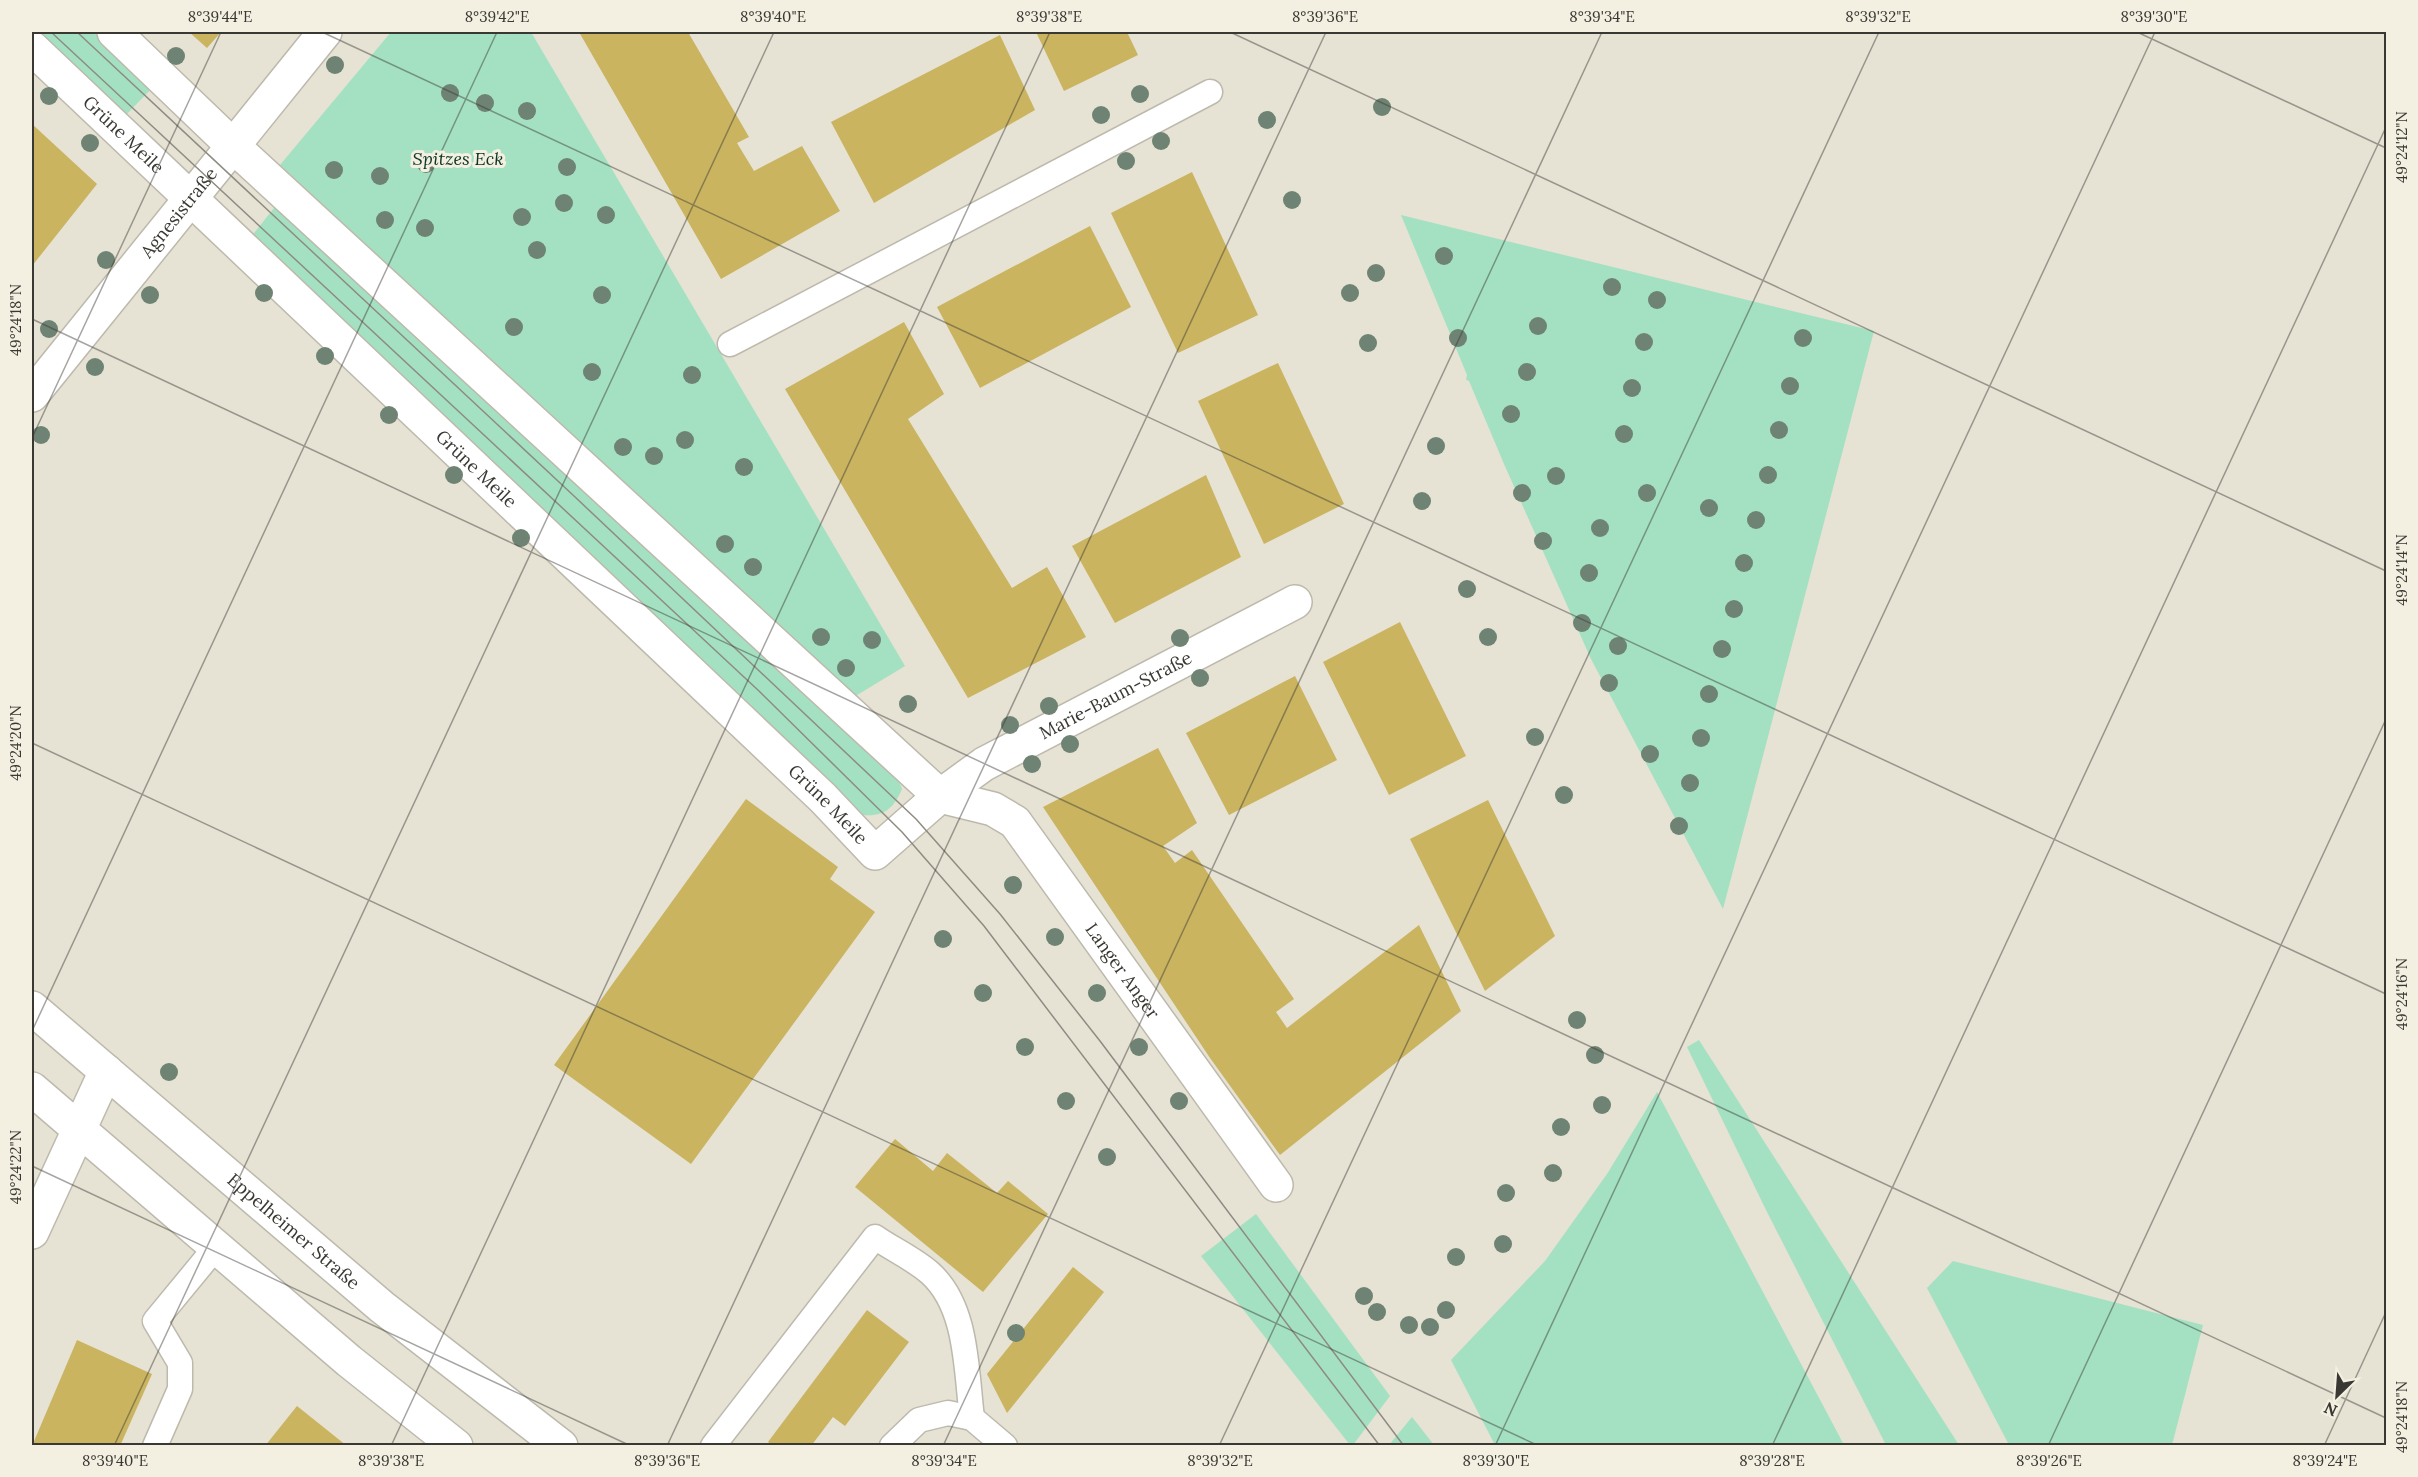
<svg xmlns="http://www.w3.org/2000/svg" width="2418" height="1477" font-family="Lora,serif">
	<rect width="100%" height="100%" fill="#e6e2d4"/>
	<g fill="#a4e1c2">
		<polygon points="36,32 93,32 153,87 126,115"/>
		<polygon points="391,32 531,32 905,666 849,700 280,165"/>
		<path d="M 282,198 L 897,776 L 902,789 C 894,808 884,817 863,815 L 250,238 Z"/>
		<polygon points="1401,215 1874,331 1723,909 1591,659 1504,464 1469,381 1466,380 1467,375"/>
		<polygon points="1699,1040 1959,1445 1886,1445 1766,1210 1687,1047"/>
		<polygon points="1657,1092 1844,1445 1495,1445 1451,1360 1545,1261 1607,1174"/>
		<polygon points="1256,1214 1390,1396 1353,1445 1350,1445 1201,1256"/>
		<polygon points="1953,1261 2203,1325 2172,1445 2009,1445 1927,1288"/>
		<polygon points="1412,1417 1434,1445 1389,1445"/>
	</g>
	<g fill="#cab460">
		<polygon points="189,32 221,32 207,48"/>
		<polygon points="579,32 688,32 749,137 737,143 754,171 802,146 840,211 721,279"/>
		<polygon points="1036,32 1127,32 1138,55 1064,91"/>
		<polygon points="1000,35 1035,110 874,203 831,122"/>
		<polygon points="32,124 97,184 32,266"/>
		<polygon points="1192,172 1258,315 1178,353 1111,213"/>
		<polygon points="1090,226 1131,307 980,388 937,307"/>
		<polygon points="904,322 944,394 908,419 1012,588 1047,567 1086,637 968,698 785,389"/>
		<polygon points="1278,363 1344,504 1264,544 1198,401"/>
		<polygon points="1206,475 1241,557 1115,623 1072,546"/>
		<polygon points="1400,622 1466,756 1389,795 1323,662"/>
		<polygon points="1295,676 1337,760 1229,815 1186,733"/>
		<polygon points="1158,748 1197,823 1163,846 1175,863 1192,850 1294,999 1276,1012 1287,1028 1419,925 1461,1011 1280,1155 1210,1058 1043,807"/>
		<polygon points="746,799 838,867 830,879 875,912 691,1164 554,1065"/>
		<polygon points="1488,800 1555,936 1485,991 1410,839"/>
		<polygon points="895,1139 933,1171 947,1153 997,1193 1008,1181 1048,1214 983,1292 855,1187"/>
		<polygon points="1073,1267 1104,1292 1007,1413 987,1374"/>
		<polygon points="867,1310 909,1342 845,1426 833,1417 811,1446 773,1446 768,1442"/>
		<polygon points="77,1340 152,1374 120,1446 32,1446"/>
		<polygon points="297,1406 347,1446 265,1446"/>
	</g>
	<g fill="none" stroke-linecap="round" stroke-linejoin="round">
		<defs>
			<g id="service">
				<polyline points="730,344 1210,92"/>
				<polyline points="155,1446 180,1389 180,1363 155,1321 216,1247"/>
				<path d="M 713,1446 L 875,1237 C 892,1249 914,1259 930,1273 C 968,1307 966,1371 972,1418"/>
				<polyline points="892,1446 919,1420 948,1413 972,1418 1005,1446"/>
			</g>
			<g id="minor">
				<path id="s1" d="M 114,32 L 232,145 L 940,796 L 993,809 L 1015,822 L 1276,1185"/>
				<path id="s2" d="M 32,48 L 823,798 L 875,853 L 940,796 L 984,764 L 1295,602"/>
				<path id="s3" d="M 32,395 L 325,32"/>
				<polyline points="32,1232 106,1071"/>
			</g>
			<g id="secondary">
				<path id="s4" d="M 32,1008 L 382,1307 L 561,1446"/>
				<polyline points="32,1089 349,1361 456,1446"/>
			</g>
		</defs>
		<use href="#service" stroke="#bdb9ac" stroke-width="27"/>
		<use href="#minor" stroke="#bdb9ac" stroke-width="36"/>
		<use href="#secondary" stroke="#bdb9ac" stroke-width="36"/>
		<use href="#service" stroke="#fff" stroke-width="24"/>
		<use href="#minor" stroke="#fff" stroke-width="33"/>
		<use href="#secondary" stroke="#fff" stroke-width="33"/>
		<g stroke="#8e8c82" stroke-width="1.5">
			<polyline points="51,32 759,691 902,832 984,926 1380,1446"/>
			<polyline points="77,32 574,496 916,819 1000,914 1100,1041 1404,1446"/>
		</g>
	</g>
	<g fill="#6e8373">
		<circle cx="176" cy="56" r="9"/>
		<circle cx="335" cy="65" r="9"/>
		<circle cx="450" cy="93" r="9"/>
		<circle cx="1140" cy="94" r="9"/>
		<circle cx="49" cy="96" r="9"/>
		<circle cx="485" cy="103" r="9"/>
		<circle cx="1382" cy="107" r="9"/>
		<circle cx="527" cy="111" r="9"/>
		<circle cx="1101" cy="115" r="9"/>
		<circle cx="1267" cy="120" r="9"/>
		<circle cx="1161" cy="141" r="9"/>
		<circle cx="90" cy="143" r="9"/>
		<circle cx="1126" cy="161" r="9"/>
		<circle cx="426" cy="164" r="9"/>
		<circle cx="567" cy="167" r="9"/>
		<circle cx="334" cy="170" r="9"/>
		<circle cx="380" cy="176" r="9"/>
		<circle cx="1292" cy="200" r="9"/>
		<circle cx="564" cy="203" r="9"/>
		<circle cx="606" cy="215" r="9"/>
		<circle cx="522" cy="217" r="9"/>
		<circle cx="385" cy="220" r="9"/>
		<circle cx="425" cy="228" r="9"/>
		<circle cx="537" cy="250" r="9"/>
		<circle cx="1444" cy="256" r="9"/>
		<circle cx="106" cy="260" r="9"/>
		<circle cx="1376" cy="273" r="9"/>
		<circle cx="1612" cy="287" r="9"/>
		<circle cx="264" cy="293" r="9"/>
		<circle cx="1350" cy="293" r="9"/>
		<circle cx="150" cy="295" r="9"/>
		<circle cx="602" cy="295" r="9"/>
		<circle cx="1657" cy="300" r="9"/>
		<circle cx="1538" cy="326" r="9"/>
		<circle cx="514" cy="327" r="9"/>
		<circle cx="49" cy="329" r="9"/>
		<circle cx="1458" cy="338" r="9"/>
		<circle cx="1803" cy="338" r="9"/>
		<circle cx="1644" cy="342" r="9"/>
		<circle cx="1368" cy="343" r="9"/>
		<circle cx="325" cy="356" r="9"/>
		<circle cx="95" cy="367" r="9"/>
		<circle cx="592" cy="372" r="9"/>
		<circle cx="1527" cy="372" r="9"/>
		<circle cx="692" cy="375" r="9"/>
		<circle cx="1790" cy="386" r="9"/>
		<circle cx="1632" cy="388" r="9"/>
		<circle cx="1511" cy="414" r="9"/>
		<circle cx="389" cy="415" r="9"/>
		<circle cx="1779" cy="430" r="9"/>
		<circle cx="1624" cy="434" r="9"/>
		<circle cx="41" cy="435" r="9"/>
		<circle cx="685" cy="440" r="9"/>
		<circle cx="1436" cy="446" r="9"/>
		<circle cx="623" cy="447" r="9"/>
		<circle cx="654" cy="456" r="9"/>
		<circle cx="744" cy="467" r="9"/>
		<circle cx="454" cy="475" r="9"/>
		<circle cx="1768" cy="475" r="9"/>
		<circle cx="1556" cy="476" r="9"/>
		<circle cx="1522" cy="493" r="9"/>
		<circle cx="1647" cy="493" r="9"/>
		<circle cx="1422" cy="501" r="9"/>
		<circle cx="1709" cy="508" r="9"/>
		<circle cx="1756" cy="520" r="9"/>
		<circle cx="1600" cy="528" r="9"/>
		<circle cx="521" cy="538" r="9"/>
		<circle cx="1543" cy="541" r="9"/>
		<circle cx="725" cy="544" r="9"/>
		<circle cx="1744" cy="563" r="9"/>
		<circle cx="753" cy="567" r="9"/>
		<circle cx="1589" cy="573" r="9"/>
		<circle cx="1467" cy="589" r="9"/>
		<circle cx="1734" cy="609" r="9"/>
		<circle cx="1582" cy="623" r="9"/>
		<circle cx="821" cy="637" r="9"/>
		<circle cx="1488" cy="637" r="9"/>
		<circle cx="1180" cy="638" r="9"/>
		<circle cx="872" cy="640" r="9"/>
		<circle cx="1618" cy="646" r="9"/>
		<circle cx="1722" cy="649" r="9"/>
		<circle cx="846" cy="668" r="9"/>
		<circle cx="1200" cy="678" r="9"/>
		<circle cx="1609" cy="683" r="9"/>
		<circle cx="1709" cy="694" r="9"/>
		<circle cx="908" cy="704" r="9"/>
		<circle cx="1049" cy="706" r="9"/>
		<circle cx="1010" cy="725" r="9"/>
		<circle cx="1535" cy="737" r="9"/>
		<circle cx="1701" cy="738" r="9"/>
		<circle cx="1070" cy="744" r="9"/>
		<circle cx="1650" cy="754" r="9"/>
		<circle cx="1032" cy="764" r="9"/>
		<circle cx="1690" cy="783" r="9"/>
		<circle cx="1564" cy="795" r="9"/>
		<circle cx="1679" cy="826" r="9"/>
		<circle cx="1013" cy="885" r="9"/>
		<circle cx="1055" cy="937" r="9"/>
		<circle cx="943" cy="939" r="9"/>
		<circle cx="983" cy="993" r="9"/>
		<circle cx="1097" cy="993" r="9"/>
		<circle cx="1577" cy="1020" r="9"/>
		<circle cx="1025" cy="1047" r="9"/>
		<circle cx="1139" cy="1047" r="9"/>
		<circle cx="1595" cy="1055" r="9"/>
		<circle cx="169" cy="1072" r="9"/>
		<circle cx="1066" cy="1101" r="9"/>
		<circle cx="1179" cy="1101" r="9"/>
		<circle cx="1602" cy="1105" r="9"/>
		<circle cx="1561" cy="1127" r="9"/>
		<circle cx="1107" cy="1157" r="9"/>
		<circle cx="1553" cy="1173" r="9"/>
		<circle cx="1506" cy="1193" r="9"/>
		<circle cx="1503" cy="1244" r="9"/>
		<circle cx="1456" cy="1257" r="9"/>
		<circle cx="1364" cy="1296" r="9"/>
		<circle cx="1446" cy="1310" r="9"/>
		<circle cx="1377" cy="1312" r="9"/>
		<circle cx="1409" cy="1325" r="9"/>
		<circle cx="1430" cy="1327" r="9"/>
		<circle cx="1016" cy="1333" r="9"/>
	</g>
	<path fill="none" stroke="#393832" stroke-width="1.5" stroke-opacity="0.45" d="M 322,32 L 2386,994M 1230,32 L 2386,571M 2137,32 L 2386,148M 32,319 L 2386,1418M 32,438 L 221,32M 32,743 L 1539,1446M 32,1031 L 497,32M 32,1166 L 631,1446M 114,1446 L 774,32M 391,1446 L 1050,32M 667,1446 L 1326,32M 943,1446 L 1602,32M 1219,1446 L 1879,32M 1495,1446 L 2155,32M 1772,1446 L 2386,127M 2048,1446 L 2386,719M 2324,1446 L 2386,1312"/>
	<g text-anchor="middle" stroke-width="6" stroke-linejoin="round" paint-order="stroke">
		<g font-size="18" fill="#393832" stroke="#f3efe1">
			<text dy="6" stroke="none"><textPath href="#s2" startOffset="126">Grüne Meile</textPath></text>
			<text dy="6" stroke="none"><textPath href="#s3" startOffset="234">Agnesistraße</textPath></text>
			<text dy="6" stroke="none"><textPath href="#s2" startOffset="612">Grüne Meile</textPath></text>
			<text dy="6" stroke="none"><textPath href="#s2" startOffset="1455">Marie-Baum-Straße</textPath></text>
			<text dy="6" stroke="none"><textPath href="#s2" startOffset="1098">Grüne Meile</textPath></text>
			<text dy="6" stroke="none"><textPath href="#s1" startOffset="1389">Langer Anger</textPath></text>
			<text dy="6" stroke="none"><textPath href="#s4" startOffset="344">Eppelheimer Straße</textPath></text>
		</g>
		<g font-size="18" font-style="italic" fill="#0c3524" stroke="#f3efe1">
			<text x="458" y="165">Spitzes Eck</text>
		</g>
	</g>
	<rect width="2418" height="1477" fill="none" stroke="#f3efe1" stroke-width="66"/>
	<g transform="translate(2337 1396) rotate(205)" stroke="#f3efe1" stroke-width="4.5" paint-order="stroke">
	<path d="M0-4.5L10 22L0 15L-10 22Z" fill="#393832"/>
	<text y="-9" font-size="16" font-weight="bold" text-anchor="middle" fill="#393832">N</text>
	</g>
	<rect x="33" y="33" width="2352" height="1411" fill="none" stroke="#393832" stroke-width="2"/>
	<g font-size="15" text-anchor="middle" fill="#393832">
		<text x="220" y="22">8°39'44"E</text>
		<text x="497" y="22">8°39'42"E</text>
		<text x="773" y="22">8°39'40"E</text>
		<text x="1049" y="22">8°39'38"E</text>
		<text x="1325" y="22">8°39'36"E</text>
		<text x="1602" y="22">8°39'34"E</text>
		<text x="1878" y="22">8°39'32"E</text>
		<text x="2154" y="22">8°39'30"E</text>
		<text transform="translate(2402 147) rotate(-90)" y="5">49°24'12"N</text>
		<text transform="translate(16 320) rotate(-90)" y="5">49°24'18"N</text>
		<text transform="translate(2402 570) rotate(-90)" y="5">49°24'14"N</text>
		<text transform="translate(16 743) rotate(-90)" y="5">49°24'20"N</text>
		<text transform="translate(2402 994) rotate(-90)" y="5">49°24'16"N</text>
		<text transform="translate(16 1167) rotate(-90)" y="5">49°24'22"N</text>
		<text transform="translate(2402 1417) rotate(-90)" y="5">49°24'18"N</text>
		<text x="115" y="1466">8°39'40"E</text>
		<text x="391" y="1466">8°39'38"E</text>
		<text x="667" y="1466">8°39'36"E</text>
		<text x="944" y="1466">8°39'34"E</text>
		<text x="1220" y="1466">8°39'32"E</text>
		<text x="1496" y="1466">8°39'30"E</text>
		<text x="1772" y="1466">8°39'28"E</text>
		<text x="2049" y="1466">8°39'26"E</text>
		<text x="2325" y="1466">8°39'24"E</text>
	</g>
</svg>
